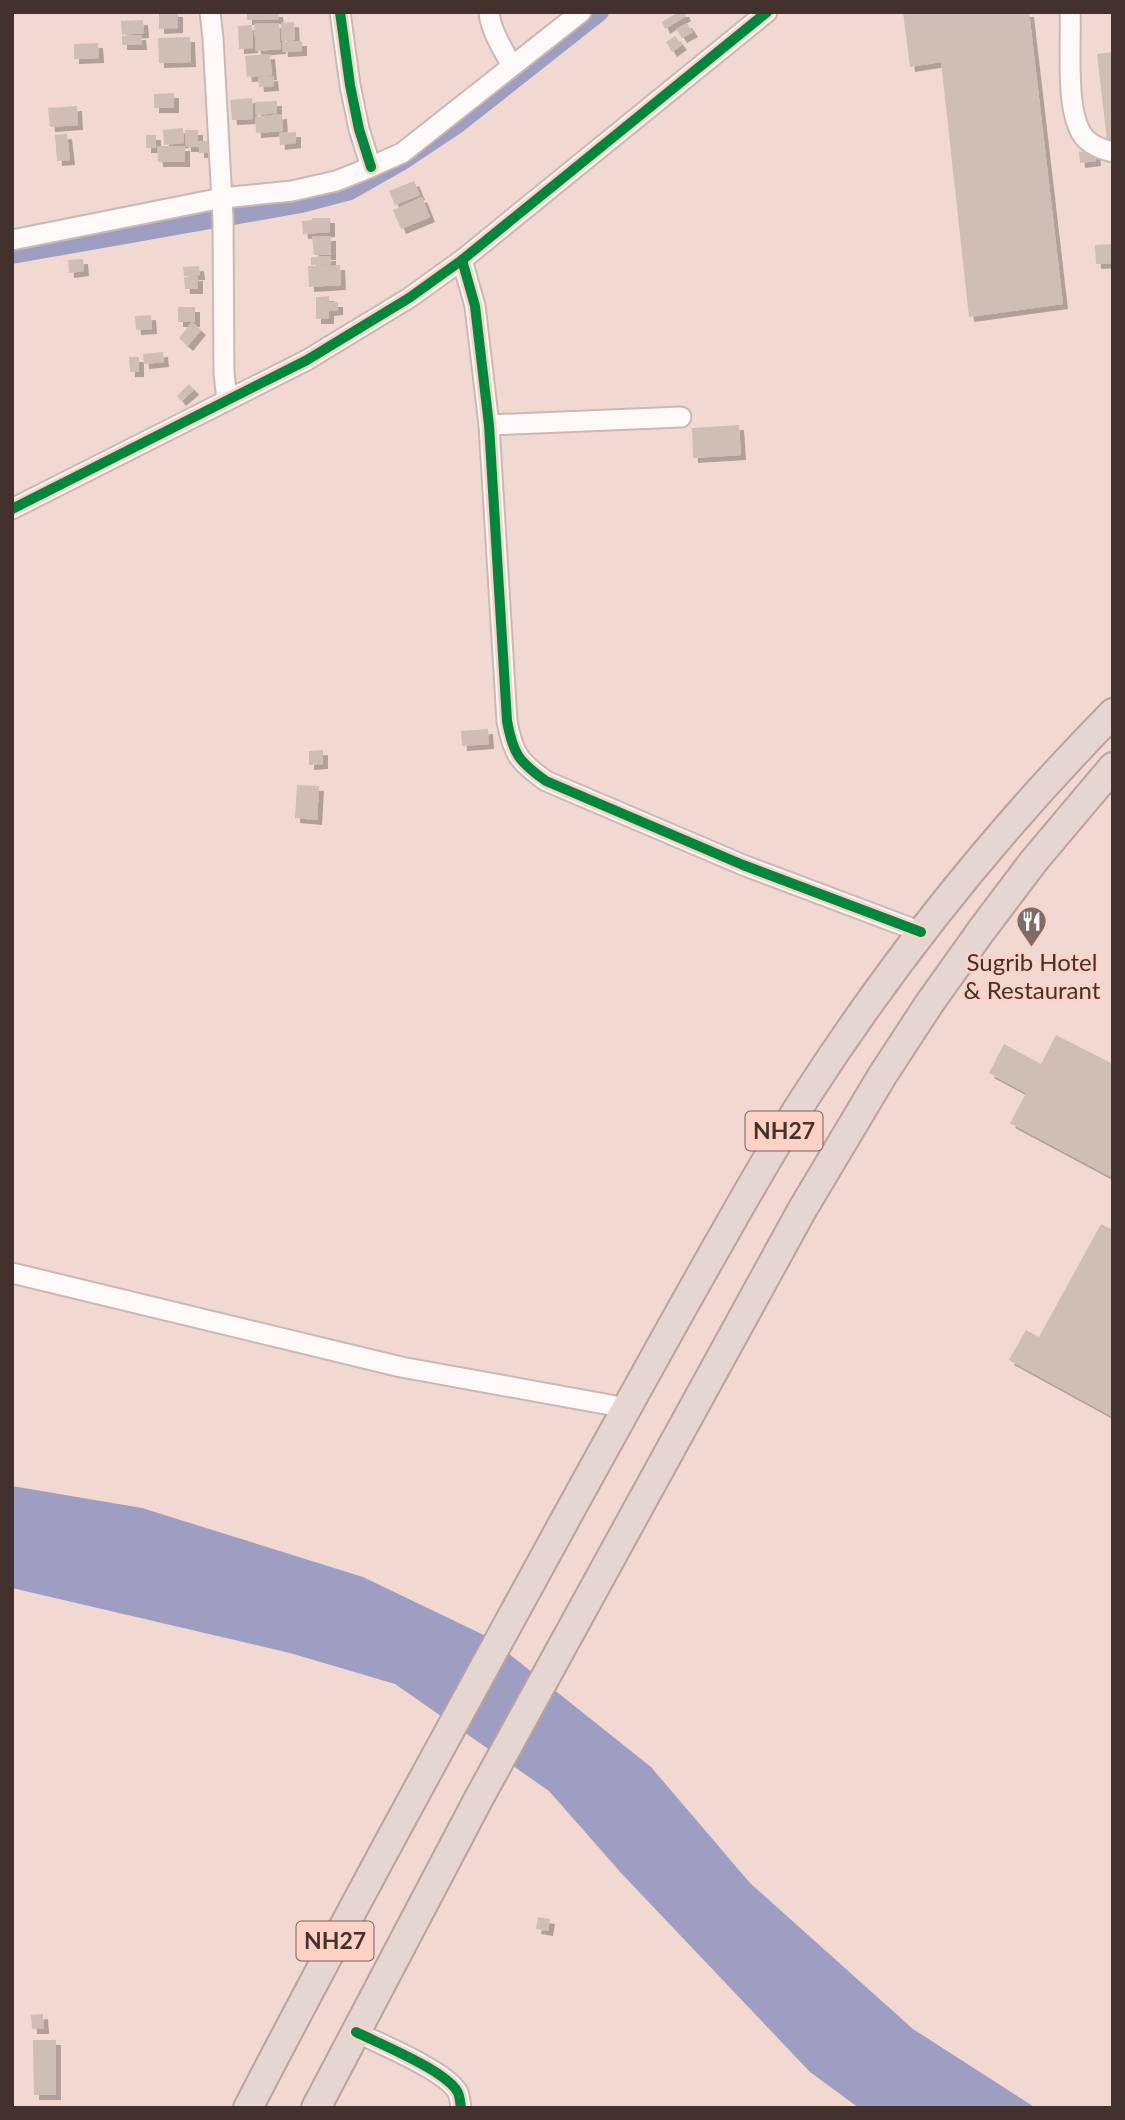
<svg xmlns="http://www.w3.org/2000/svg" width="1125" height="2120" font-family="Lato,sans-serif">
	<defs>
		<filter id="shadow"><feDropShadow dx="5" dy="5" stdDeviation="0" flood-color="#0004"/></filter>
	</defs>
	<rect width="100%" height="100%" fill="#f1d9d2"/>
	<polygon fill="#9e9ec2" points="12,1486 142,1508 363,1577 488,1637 651,1767 750,1883 913,2029 1036,2108 859,2108 810,2072 622,1874 549,1791 395,1684 290,1653 12,1588"/>
	<g fill="none" stroke-linecap="round" stroke-linejoin="round">
		<polyline stroke="#9e9ec2" stroke-width="18" points="12,255 301,204 350,191 401,162 458,124 600,12"/>
	</g>
	<g fill="#cfbeb5" filter="url(#shadow)">
		<polygon points="159,12 178,12 178,28 159,29"/>
		<polygon points="247,12 278,12 279,19 247,20"/>
		<polygon points="678,12 684,12 686,16 665,29 662,22"/>
		<polygon points="903,12 1029,12 1063,304 969,317 941,62 910,67"/>
		<polygon points="143,20 144,33 122,35 121,21"/>
		<polygon points="294,22 295,40 282,41 281,23"/>
		<polygon points="279,23 280,41 278,42 280,42 281,49 256,51 254,24"/>
		<polygon points="687,23 693,32 682,38 676,29"/>
		<polygon points="252,25 253,48 239,49 238,26"/>
		<polygon points="141,35 142,45 122,45 122,36"/>
		<polygon points="675,36 682,45 672,52 666,42"/>
		<polygon points="190,37 191,62 159,63 158,38"/>
		<polygon points="302,41 302,51 283,52 282,42"/>
		<polygon points="98,43 99,58 74,59 74,44"/>
		<polygon points="1113,52 1113,140 1107,140 1097,54"/>
		<polygon points="270,54 272,75 247,77 245,56"/>
		<polygon points="273,76 274,86 259,87 258,77"/>
		<polygon points="174,93 174,108 154,108 154,94"/>
		<polygon points="252,98 253,119 232,120 230,100"/>
		<polygon points="277,101 277,113 256,115 255,102"/>
		<polygon points="77,106 78,125 50,127 48,108"/>
		<polygon points="282,114 283,131 256,133 255,117"/>
		<polygon points="183,128 184,143 164,145 163,130"/>
		<polygon points="185,130 198,130 198,141 213,141 213,152 199,153 199,147 186,147"/>
		<polygon points="296,132 296,143 280,145 279,133"/>
		<polygon points="67,134 70,160 57,161 55,135"/>
		<rect x="146" y="135" width="10" height="13"/>
		<polygon points="157,146 185,146 185,162 158,162"/>
		<polygon points="1095,150 1096,161 1080,163 1079,152"/>
		<polygon points="414,181 420,195 395,205 389,191"/>
		<polygon points="422,197 430,217 401,229 393,210"/>
		<polygon points="312,218 330,218 330,232 303,234 302,221 312,220"/>
		<polygon points="312,236 331,236 331,255 314,255"/>
		<polygon points="1113,244 1113,263 1096,264 1095,245"/>
		<polygon points="331,256 331,264 311,265 311,257"/>
		<polygon points="83,259 84,271 69,273 68,260"/>
		<polygon points="340,265 341,285 309,287 308,266"/>
		<polygon points="199,266 200,275 184,276 183,267"/>
		<polygon points="198,276 198,289 185,289 184,277"/>
		<polygon points="329,296 329,302 338,302 338,310 329,311 329,319 316,319 316,297"/>
		<rect x="178" y="307" width="17" height="15"/>
		<polygon points="151,315 152,329 136,330 135,316"/>
		<polygon points="192,322 201,330 188,346 179,338"/>
		<polygon points="163,352 164,362 144,364 143,354"/>
		<polygon points="129,357 139,357 139,372 130,372"/>
		<polygon points="189,384 194,390 181,401 177,396"/>
		<polygon points="739,425 741,455 693,458 692,428"/>
		<polygon points="488,729 489,744 462,746 461,731"/>
		<polygon points="323,750 323,764 309,765 309,751"/>
		<polygon points="297,785 319,786 317,820 295,818"/>
		<polygon points="1056,1035 1113,1064 1113,1178 1010,1123 1026,1093 989,1073 1004,1044 1041,1064"/>
		<polygon points="1101,1224 1113,1230 1113,1417 1009,1360 1026,1330 1039,1337"/>
		<polygon points="538,1917 550,1919 548,1931 536,1929"/>
		<polygon points="43,2014 44,2029 32,2029 31,2015"/>
		<polygon points="33,2040 56,2040 56,2095 34,2095"/>
	</g>
	<g fill="none" stroke-linecap="round" stroke-linejoin="round">
		<defs>
			<g id="minor">
				<polyline points="210,12 213,38 223,219 224,373 227,400"/>
				<polyline points="340,12 350,85 359,129 371,167"/>
				<path d="M 489,12 C 491,32 503,49 512,66"/>
				<path d="M 1070,12 C 1072,43 1063,121 1088,141 C 1095,147 1104,150 1113,152"/>
				<polyline points="12,240 222,198 292,191 336,181 359,172 402,153 581,12"/>
				<path d="M 462,260 L 475,306 L 489,425 L 507,721 C 513,754 519,762 546,781 L 743,865 L 921,932"/>
				<polyline points="489,425 681,417"/>
				<polyline points="12,509 307,360 409,298 462,260 767,12"/>
				<polyline points="12,1273 401,1367 627,1408"/>
				<path d="M 356,2032 C 380,2044 444,2070 457,2091 C 460,2095 460,2103 461,2108"/>
			</g>
			<g id="highway">
				<path d="M 248,2108 C 351,1909 459,1714 566,1518 C 617,1426 667,1334 719,1243 C 748,1192 776,1142 808,1093 C 896,957 999,829 1113,713"/>
				<polyline points="316,2108 479,1798 802,1210 882,1076 929,1004 981,931 1033,862 1113,767"/>
			</g>
		</defs>
		<use href="#minor" stroke="#cbb8b3" stroke-width="23"/>
		<use href="#highway" stroke="#bba29c" stroke-width="32"/>
		<use href="#minor" stroke="#fdf9f8" stroke-width="19"/>
		<use href="#highway" stroke="#e6d6d2" stroke-width="28"/>
		<defs>
			<g id="cycleway">
				<polyline points="340,12 350,85 359,129 371,167"/>
				<path d="M 462,260 L 475,306 L 489,425 L 507,721 C 513,754 519,762 546,781 L 743,865 L 921,932"/>
				<polyline points="12,509 307,360 409,298 462,260 767,12"/>
				<path d="M 356,2032 C 380,2044 444,2070 457,2091 C 460,2095 460,2103 461,2108"/>
			</g>
		</defs>
		<use href="#cycleway" stroke="#fed1c5" stroke-width="15"/>
		<use href="#cycleway" stroke="#00873e" stroke-width="10"/>
	</g>
	<defs>
		<symbol id="restaurant-pin" viewBox="-11 -11 22 30"><path d="M0 17L-7.5 6A9.5 9.5 0 1 1 7.5 6Z" fill="#806c67" stroke="#fed1c5"/><path d="M-5-6h1v4h1v-4h1v4h1v-4h1v5L-1.5 .5V6h-2V.5L-5-1ZM5-6V6H3V1.5H1.5Q1.5-4 5-6Z" fill="#fff"/></symbol>
	</defs>
	<g fill-rule="evenodd">
		<use href="#restaurant-pin" x="1014" y="904" width="35" height="47"/>
	</g>
	<g text-anchor="middle" stroke-width="5" stroke-linejoin="round" paint-order="stroke">
		<g fill="#fed1c5" stroke="#7b615b" stroke-width="2">
			<rect x="745.5" y="1111.5" width="77" height="39" rx="5"/>
			<rect x="296.5" y="1921.5" width="77" height="39" rx="5"/>
		</g>
		<g font-size="23" font-weight="bold" fill="#43312d">
			<text x="784" y="1139">NH27</text>
			<text x="335" y="1949">NH27</text>
		</g>
		<g font-size="24" fill="#43312d" stroke="#fed1c5">
			<text x="1032" y="971">Sugrib Hotel<tspan x="1032" dy="28">&amp; Restaurant</tspan></text>
		</g>
	</g>
	<rect width="1125" height="2120" fill="none" stroke="#43312d" stroke-width="28"/>
</svg>
